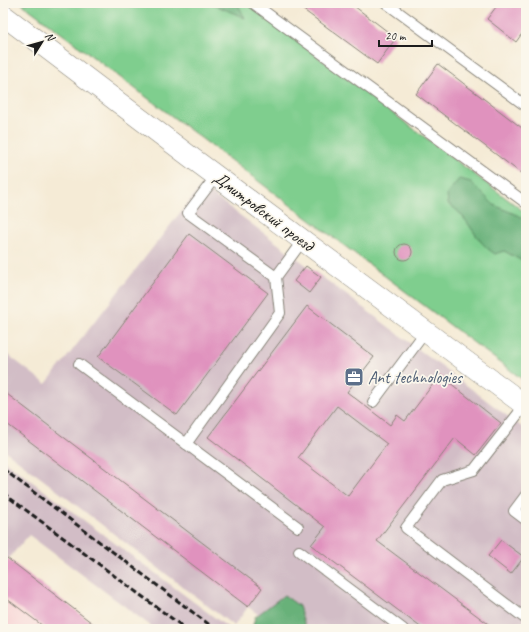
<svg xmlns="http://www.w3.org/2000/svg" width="529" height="632" font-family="Caveat,sans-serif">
	<rect width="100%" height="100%" fill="#fbf7ec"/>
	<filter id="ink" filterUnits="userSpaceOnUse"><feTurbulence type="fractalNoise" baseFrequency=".025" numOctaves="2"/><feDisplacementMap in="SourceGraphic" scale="8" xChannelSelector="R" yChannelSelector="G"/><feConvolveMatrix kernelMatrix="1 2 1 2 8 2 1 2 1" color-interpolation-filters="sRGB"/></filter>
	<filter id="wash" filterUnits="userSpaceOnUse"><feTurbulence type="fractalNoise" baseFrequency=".012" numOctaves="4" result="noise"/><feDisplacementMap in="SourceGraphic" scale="16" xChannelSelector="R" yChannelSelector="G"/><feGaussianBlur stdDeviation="0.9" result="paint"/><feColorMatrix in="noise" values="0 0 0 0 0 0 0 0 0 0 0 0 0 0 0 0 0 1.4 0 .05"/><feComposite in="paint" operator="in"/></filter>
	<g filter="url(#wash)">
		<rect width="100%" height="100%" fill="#f5ebd6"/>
		<polygon fill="#f7cfd2" points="3,554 8,559 100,629 3,629"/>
		<g fill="#d2bdc6">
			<polygon points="201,186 526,430 526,629 279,629 248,607 234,626 3,449 3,351 46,384"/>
			<polygon points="3,460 230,629 155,629 29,535 8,559 3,554"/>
		</g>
		<polygon fill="#7fce8e" stroke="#4e7555" points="21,3 246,3 526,213 526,382"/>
		<g fill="#67b179" stroke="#42664a">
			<polygon points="210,3 237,3 245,18"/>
			<path d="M 459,179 L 471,182 L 494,205 L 526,219 L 526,263 L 504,251 L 495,254 C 474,242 469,215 448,204 L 447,194 Z"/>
			<polygon points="284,595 299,606 306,629 252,629 255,617"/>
		</g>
		<g id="blocks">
			<g fill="#e092be" fill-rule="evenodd">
				<polygon points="294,3 350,3 396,38 377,64"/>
				<polygon points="499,3 521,3 526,7 526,28 516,42 487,19"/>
				<polygon points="438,64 526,131 526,177 416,94"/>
				<polygon points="189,234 268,293 177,415 98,357"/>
				<circle cx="404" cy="252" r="8"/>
				<polygon points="306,266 321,277 309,293 294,281"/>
				<path d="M 307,306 L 374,357 L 347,392 L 390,425 L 397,415 L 405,421 L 440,375 L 501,423 L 476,455 L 455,438 L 377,541 L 495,629 L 423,629 L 311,545 L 325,527 L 208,437 ZM 337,406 L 387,444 L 348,496 L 298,458 Z"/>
				<polygon points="3,391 262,588 248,607 3,421"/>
				<polygon points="501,540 524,557 511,574 488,556"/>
				<polygon points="3,555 100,629 47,629 3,596"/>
			</g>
		</g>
	</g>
	<g filter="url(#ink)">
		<use href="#blocks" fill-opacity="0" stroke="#888479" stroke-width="1"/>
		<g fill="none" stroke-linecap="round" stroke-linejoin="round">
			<defs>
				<g id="service">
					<polyline points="253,3 526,203"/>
					<polyline points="386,3 526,106"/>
					<polyline points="216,176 188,213 276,277 303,240"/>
					<polyline points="79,364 298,527"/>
					<polyline points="373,402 426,331"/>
					<polyline points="525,405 474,470 442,480 406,528 526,619"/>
					<polyline points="186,444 280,313 276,277"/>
					<polyline points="526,495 514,511 526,520"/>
					<polyline points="299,551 403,629"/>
				</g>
				<polyline id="minor" points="3,15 192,158 526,406"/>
			</defs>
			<use href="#service" stroke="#888479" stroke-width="12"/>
			<use href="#minor" stroke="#888479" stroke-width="22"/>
			<use href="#service" stroke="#fff" stroke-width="10"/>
			<use href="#minor" stroke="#fff" stroke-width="21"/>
			<g stroke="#1c1c1c" stroke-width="3" stroke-dasharray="6 3" stroke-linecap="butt">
				<polyline points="3,469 215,629"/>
				<polyline points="3,493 186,629"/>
			</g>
		</g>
	</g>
	<defs>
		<symbol id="office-square" viewBox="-11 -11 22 22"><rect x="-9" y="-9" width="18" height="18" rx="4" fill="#5c6f8a" stroke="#fbf7ec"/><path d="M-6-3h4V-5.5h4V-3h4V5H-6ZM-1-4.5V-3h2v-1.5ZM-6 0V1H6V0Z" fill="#fff"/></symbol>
	</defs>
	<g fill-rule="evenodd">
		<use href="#office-square" x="343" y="366" width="22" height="22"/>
	</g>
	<g text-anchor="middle" stroke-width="3.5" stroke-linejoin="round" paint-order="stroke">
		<g font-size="17" fill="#1c1c1c" stroke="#fbf7ec">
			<text transform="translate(264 211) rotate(37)" y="6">Дмитровский проезд</text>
		</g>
		<g font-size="17" fill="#4e5e75" stroke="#fbf7ec" text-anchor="start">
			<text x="368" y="383">Ant technologies</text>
		</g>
	</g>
	<rect width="529" height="632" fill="none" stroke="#fbf7ec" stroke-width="16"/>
	<g transform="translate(42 42) rotate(53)" stroke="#fbf7ec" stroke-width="3" paint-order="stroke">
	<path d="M0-3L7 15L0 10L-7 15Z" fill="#1c1c1c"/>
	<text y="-6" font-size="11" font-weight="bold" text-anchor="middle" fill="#1c1c1c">N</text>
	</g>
	<path d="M379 40v6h53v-6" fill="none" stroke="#1c1c1c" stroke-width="2"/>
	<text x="385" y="40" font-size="12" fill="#1c1c1c" stroke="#fbf7ec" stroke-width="3" paint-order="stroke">20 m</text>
</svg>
